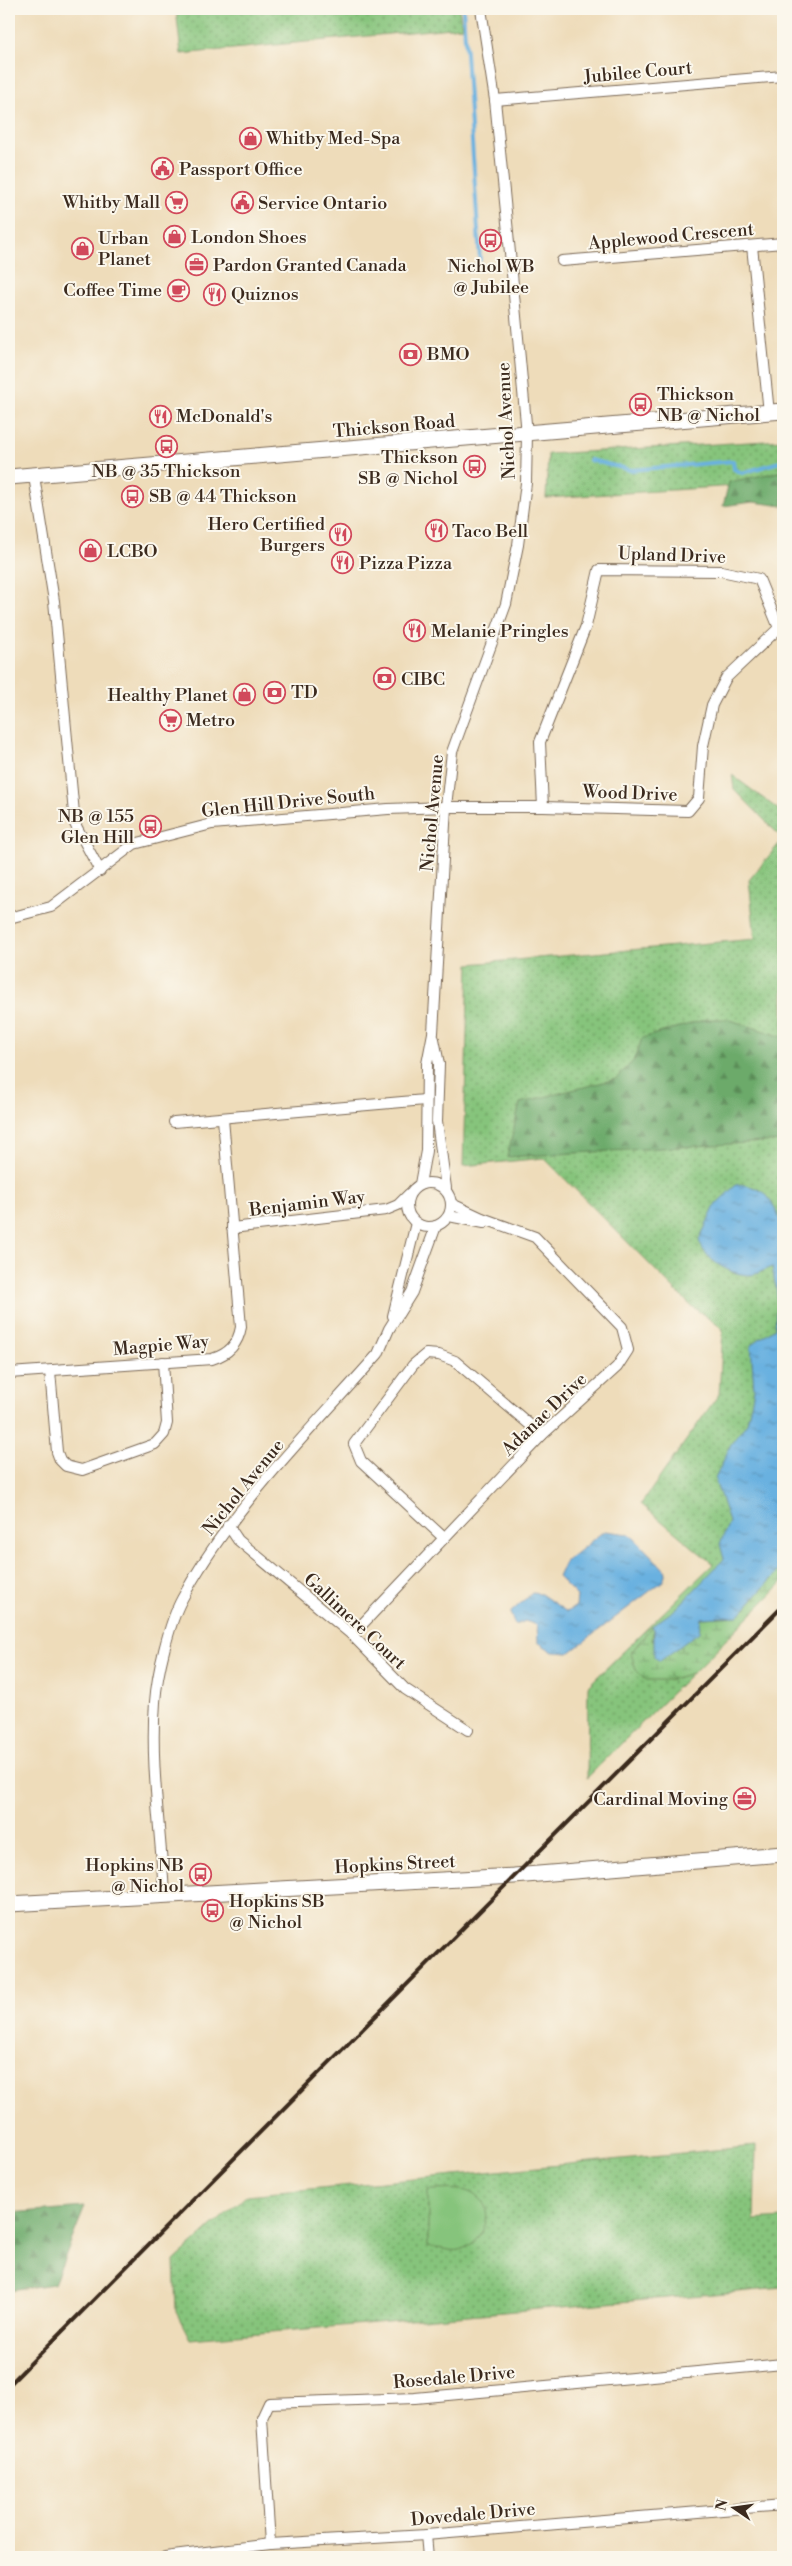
<svg xmlns="http://www.w3.org/2000/svg" width="792" height="2566" font-family="'Libre Bodoni',serif">
	<defs>
		<pattern id="green-dots" width="8" height="8" patternUnits="userSpaceOnUse" patternTransform="scale(1.25)"><rect width="8" height="8" fill="#86c47b"/><path d="M2 2h.1M6 6h.1" fill="none" stroke="#6f9f64" stroke-width="1.8" stroke-linecap="round"/></pattern>
		<pattern id="forest-firs" width="22" height="20" patternUnits="userSpaceOnUse" patternTransform="scale(1.25)"><rect width="22" height="20" fill="#6caa6b"/><path d="M5 1l3.5 6h-7zM16 11l3.5 6h-7z" fill="#5a8b57"/></pattern>
		<pattern id="wetland-marsh" width="20" height="14" patternUnits="userSpaceOnUse" patternTransform="scale(1.25)"><rect width="20" height="14" fill="#86c47b"/><path d="M1 5h8M5 5V1M11 12h8M15 12V8" fill="none" stroke="#6f9f64"/></pattern>
		<pattern id="water-ripples" width="26" height="14" patternUnits="userSpaceOnUse" patternTransform="scale(1.25)"><rect width="26" height="14" fill="#69b1e0"/><path d="M2 4q2-2 4 0t4 0M15 11q2-2 4 0t4 0" fill="none" stroke="#5890b5"/></pattern>
	</defs>
	<rect width="100%" height="100%" fill="#fbf7ec"/>
	<filter id="ink" filterUnits="userSpaceOnUse"><feTurbulence type="fractalNoise" baseFrequency=".02" numOctaves="2"/><feDisplacementMap in="SourceGraphic" scale="10" xChannelSelector="R" yChannelSelector="G"/><feConvolveMatrix kernelMatrix="1 2 1 2 8 2 1 2 1" color-interpolation-filters="sRGB"/></filter>
	<filter id="wash" filterUnits="userSpaceOnUse"><feTurbulence type="fractalNoise" baseFrequency=".0096" numOctaves="4" result="noise"/><feDisplacementMap in="SourceGraphic" scale="20" xChannelSelector="R" yChannelSelector="G"/><feGaussianBlur stdDeviation="1.12" result="paint"/><feColorMatrix in="noise" values="0 0 0 0 0 0 0 0 0 0 0 0 0 0 0 0 0 1.4 0 .05"/><feComposite in="paint" operator="in"/></filter>
	<g filter="url(#wash)">
		<rect width="100%" height="100%" fill="#eedcba"/>
		<g fill="url(#green-dots)" stroke="#60774c">
			<polygon points="176,9 459,9 462,27 181,54"/>
			<polygon points="783,440 783,483 546,498 548,454"/>
			<polygon points="732,775 783,813 783,1582 587,1778 588,1686 713,1564 641,1504 719,1394 723,1329 689,1304 544,1158 463,1166 469,964 755,939 749,880 783,839 734,789"/>
			<polygon points="756,2146 754,2220 783,2218 783,2288 190,2339 176,2312 174,2261 247,2195"/>
		</g>
		<g fill="url(#forest-firs)" stroke="#546a44">
			<polygon points="783,471 783,506 753,502 723,506 729,482"/>
			<polygon points="707,1019 727,1019 783,1037 783,1141 507,1157 520,1103 616,1079 635,1059 642,1038"/>
			<polygon points="85,2207 54,2284 9,2290 9,2213"/>
		</g>
		<polygon fill="url(#wetland-marsh)" stroke="#60774c" points="783,1566 783,1582 693,1673 668,1680 646,1680 636,1670 631,1653 652,1626 654,1629 652,1641 701,1618 738,1616"/>
		<path fill="#86c47b" stroke="#60774c" d="M 428,2190 C 440,2190 459,2188 470,2192 C 500,2205 485,2243 459,2250 C 451,2252 437,2247 428,2246 Z"/>
		<g fill="url(#water-ripples)" stroke="#526e7f">
			<path d="M 737,1184 C 768,1187 772,1200 783,1227 L 783,1566 L 738,1616 L 701,1618 L 699,1632 L 660,1661 L 654,1657 L 654,1629 L 652,1626 L 676,1609 L 724,1559 L 720,1544 L 729,1522 L 715,1479 L 731,1444 L 747,1423 L 754,1390 L 751,1345 L 775,1328 L 777,1294 L 772,1267 C 765,1269 757,1275 750,1275 C 730,1275 704,1260 699,1240 L 716,1204 Z"/>
			<polygon points="604,1531 630,1534 666,1571 663,1581 569,1653 553,1652 538,1642 537,1625 525,1621 515,1625 510,1613 532,1593 541,1594 567,1612 576,1606 577,1596 558,1577 565,1562"/>
		</g>
		<g fill="none" stroke-linecap="round" stroke-linejoin="round">
			<g stroke="#69b1e0" stroke-width="4">
				<polyline points="463,9 480,260"/>
				<polyline points="590,460 631,470 733,461 734,469 742,473 783,461"/>
			</g>
		</g>
	</g>
	<g filter="url(#ink)">
		<g fill="none" stroke-linecap="round" stroke-linejoin="round">
			<defs>
				<g id="street">
					<polyline points="495,100 783,76"/>
					<polyline points="752,246 769,413"/>
					<polyline points="562,261 783,243"/>
					<polyline points="34,476 54,601 75,824 100,871"/>
					<polyline points="543,807 540,742 586,626 599,570 721,571 759,579 779,628"/>
					<polyline points="9,918 51,907 134,844 212,824 388,809 446,807 543,807 688,811 699,798 703,746 712,705 726,678 779,628"/>
					<polyline points="434,1039 439,1064 437,1121 446,1188"/>
					<polyline points="174,1122 425,1100"/>
					<circle cx="429" cy="1205" r="22"/>
					<polyline points="420,1184 426,1151 427,1064 433,1033 446,807 452,752 506,604 518,545 526,483 527,434 511,263 495,100 481,9"/>
					<polyline points="449,1216 484,1223"/>
					<polyline points="232,1228 386,1210 398,1205 409,1194"/>
					<polyline points="393,1316 416,1223"/>
					<polyline points="50,1371 57,1452 60,1460 66,1466 82,1470 155,1444 164,1434 167,1423 163,1362"/>
					<path d="M 9,1373 L 212,1359 C 229,1354 238,1344 241,1327 L 223,1119"/>
					<polyline points="228,1525 238,1540 352,1635 405,1689 468,1730"/>
					<polyline points="444,1538 361,1461 354,1444 413,1365 426,1354 439,1355 455,1361 542,1435"/>
					<polyline points="352,1635 542,1435 617,1367 628,1350 622,1327 535,1237 482,1218 452,1204"/>
					<path d="M 164,1895 C 161,1831 150,1766 155,1702 C 157,1674 169,1623 182,1599 C 229,1510 311,1430 378,1354 L 389,1329 L 412,1292 L 436,1226"/>
					<polyline points="426,2535 428,2557"/>
					<polyline points="270,2544 262,2418 269,2403 415,2398 783,2364"/>
					<polyline points="165,2557 270,2544 426,2535 783,2505"/>
				</g>
				<g id="secondary">
					<polyline points="9,477 783,411"/>
					<polyline points="9,1904 514,1876 783,1854"/>
				</g>
			</defs>
			<use href="#street" stroke="#7a6855" stroke-width="12"/>
			<use href="#secondary" stroke="#7a6855" stroke-width="17"/>
			<use href="#street" stroke="#fff" stroke-width="10"/>
			<use href="#secondary" stroke="#fff" stroke-width="15"/>
			<polyline stroke="#3b2a1e" stroke-width="4" points="9,2385 783,1606"/>
		</g>
	</g>
	<defs>
		<symbol id="shop-ring" viewBox="-11 -11 22 22"><circle r="9.5" fill="#fbf7ec" stroke="#d1495b" stroke-width="1.5"/><path d="M-5-2.5h2.3a2.7 3.5 0 0 1 5.4 0H5L5.5 6h-11ZM-1.5-2.5h3a1.5 2.3 0 0 0-3 0Z" fill="#d1495b"/></symbol>
		<symbol id="civic-ring" viewBox="-11 -11 22 22"><circle r="9.5" fill="#fbf7ec" stroke="#d1495b" stroke-width="1.5"/><path d="M-.6-6.5H3V-4.5H.6V-3L4-1V1h2V6H-6V1h2V-1L-.6-3ZM-1.2 2.5V6h2.4V2.5Z" fill="#d1495b"/></symbol>
		<symbol id="supermarket-ring" viewBox="-11 -11 22 22"><circle r="9.5" fill="#fbf7ec" stroke="#d1495b" stroke-width="1.5"/><path d="M-6-5.5h2.5l.6 2H6L4.5 2H-2.5L-4.4-4H-6ZM-1.5 3.2a1.3 1.3 0 1 0 .1 0ZM3 3.2a1.3 1.3 0 1 0 .1 0Z" fill="#d1495b"/></symbol>
		<symbol id="bus-ring" viewBox="-11 -11 22 22"><circle r="9.5" fill="#fbf7ec" stroke="#d1495b" stroke-width="1.5"/><path d="M-5-6H5V4H4V6H2V4H-2V6H-4V4H-5ZM-3.5-4V0h7V-4ZM-3.5 1.2v1.5H-2V1.2ZM2 1.2v1.5H3.5V1.2Z" fill="#d1495b"/></symbol>
		<symbol id="office-ring" viewBox="-11 -11 22 22"><circle r="9.5" fill="#fbf7ec" stroke="#d1495b" stroke-width="1.5"/><path d="M-6-3h4V-5.5h4V-3h4V5H-6ZM-1-4.5V-3h2v-1.5ZM-6 0V1H6V0Z" fill="#d1495b"/></symbol>
		<symbol id="cafe-ring" viewBox="-11 -11 22 22"><circle r="9.5" fill="#fbf7ec" stroke="#d1495b" stroke-width="1.5"/><path d="M-5.5-4.5H6V0H3Q3 3.5 0 3.5H-2.5Q-5.5 3.5-5.5 0ZM3-3.2v2h1.7v-2ZM-6 4.5H4V6H-6Z" fill="#d1495b"/></symbol>
		<symbol id="restaurant-ring" viewBox="-11 -11 22 22"><circle r="9.5" fill="#fbf7ec" stroke="#d1495b" stroke-width="1.5"/><path d="M-5-6h1v4h1v-4h1v4h1v-4h1v5L-1.5 .5V6h-2V.5L-5-1ZM5-6V6H3V1.5H1.5Q1.5-4 5-6Z" fill="#d1495b"/></symbol>
		<symbol id="bank-ring" viewBox="-11 -11 22 22"><circle r="9.5" fill="#fbf7ec" stroke="#d1495b" stroke-width="1.5"/><path d="M-6-4H6V4H-6ZM0-2.3a2.3 2.3 0 1 0 0 4.6a2.3 2.3 0 1 0 0-4.6Z" fill="#d1495b"/></symbol>
	</defs>
	<g fill-rule="evenodd">
		<use href="#shop-ring" x="238" y="126" width="25" height="25"/>
		<use href="#civic-ring" x="150" y="156" width="25" height="25"/>
		<use href="#supermarket-ring" x="164" y="190" width="25" height="25"/>
		<use href="#civic-ring" x="230" y="190" width="25" height="25"/>
		<use href="#shop-ring" x="162" y="224" width="25" height="25"/>
		<use href="#bus-ring" x="478" y="228" width="25" height="25"/>
		<use href="#shop-ring" x="70" y="236" width="25" height="25"/>
		<use href="#office-ring" x="184" y="252" width="25" height="25"/>
		<use href="#cafe-ring" x="166" y="278" width="25" height="25"/>
		<use href="#restaurant-ring" x="202" y="282" width="25" height="25"/>
		<use href="#bank-ring" x="398" y="342" width="25" height="25"/>
		<use href="#bus-ring" x="628" y="392" width="25" height="25"/>
		<use href="#restaurant-ring" x="148" y="404" width="25" height="25"/>
		<use href="#bus-ring" x="154" y="434" width="25" height="25"/>
		<use href="#bus-ring" x="462" y="454" width="25" height="25"/>
		<use href="#bus-ring" x="120" y="484" width="25" height="25"/>
		<use href="#restaurant-ring" x="424" y="518" width="25" height="25"/>
		<use href="#restaurant-ring" x="328" y="522" width="25" height="25"/>
		<use href="#shop-ring" x="78" y="538" width="25" height="25"/>
		<use href="#restaurant-ring" x="330" y="550" width="25" height="25"/>
		<use href="#restaurant-ring" x="402" y="618" width="25" height="25"/>
		<use href="#bank-ring" x="372" y="666" width="25" height="25"/>
		<use href="#bank-ring" x="262" y="680" width="25" height="25"/>
		<use href="#shop-ring" x="232" y="682" width="25" height="25"/>
		<use href="#supermarket-ring" x="158" y="708" width="25" height="25"/>
		<use href="#bus-ring" x="138" y="814" width="25" height="25"/>
		<use href="#office-ring" x="732" y="1786" width="25" height="25"/>
		<use href="#bus-ring" x="188" y="1862" width="25" height="25"/>
		<use href="#bus-ring" x="200" y="1898" width="25" height="25"/>
	</g>
	<g text-anchor="middle" stroke-width="4" stroke-linejoin="round" paint-order="stroke">
		<g font-size="18" fill="#3b2a1e" stroke="#fbf7ec">
			<text transform="translate(638 72) rotate(-5)" y="6">Jubilee Court</text>
			<text transform="translate(671 236) rotate(-5)" y="6">Applewood Crescent</text>
			<text transform="translate(506 421) rotate(-93)" y="6">Nichol Avenue</text>
			<text transform="translate(394 426) rotate(-5)" y="6">Thickson Road</text>
			<text transform="translate(672 555) rotate(2)" y="6">Upland Drive</text>
			<text transform="translate(630 793) rotate(2)" y="6">Wood Drive</text>
			<text transform="translate(288 802) rotate(-6)" y="6">Glen Hill Drive South</text>
			<text transform="translate(432 813) rotate(-85)" y="6">Nichol Avenue</text>
			<text transform="translate(307 1203) rotate(-7)" y="6">Benjamin Way</text>
			<text transform="translate(161 1345) rotate(-5)" y="6">Magpie Way</text>
			<text transform="translate(544 1414) rotate(-44)" y="6">Adanac Drive</text>
			<text transform="translate(243 1487) rotate(-51)" y="6">Nichol Avenue</text>
			<text transform="translate(355 1621) rotate(43)" y="6">Gallimere Court</text>
			<text transform="translate(395 1864) rotate(-3)" y="6">Hopkins Street</text>
			<text transform="translate(454 2377) rotate(-5)" y="6">Rosedale Drive</text>
			<text transform="translate(473 2514) rotate(-5)" y="6">Dovedale Drive</text>
		</g>
		<g font-size="18" fill="#3b2a1e" stroke="#fbf7ec" text-anchor="start">
			<text x="266" y="144">Whitby Med-Spa</text>
			<text x="179" y="175">Passport Office</text>
			<text x="160" y="208" text-anchor="end">Whitby Mall</text>
			<text x="258" y="209">Service Ontario</text>
			<text x="191" y="243">London Shoes</text>
			<text x="98" y="244">Urban<tspan x="98" dy="21">Planet</tspan></text>
			<text x="213" y="271">Pardon Granted Canada</text>
			<text x="491" y="272" text-anchor="middle">Nichol WB<tspan x="491" dy="21">@ Jubilee</tspan></text>
			<text x="162" y="296" text-anchor="end">Coffee Time</text>
			<text x="231" y="300">Quiznos</text>
			<text x="427" y="360">BMO</text>
			<text x="657" y="400">Thickson<tspan x="657" dy="21">NB @ Nichol</tspan></text>
			<text x="176" y="422">McDonald's</text>
			<text x="458" y="463" text-anchor="end">Thickson<tspan x="458" dy="21">SB @ Nichol</tspan></text>
			<text x="166" y="477" text-anchor="middle">NB @ 35 Thickson</text>
			<text x="149" y="502">SB @ 44 Thickson</text>
			<text x="325" y="530" text-anchor="end">Hero Certified<tspan x="325" dy="21">Burgers</tspan></text>
			<text x="452" y="537">Taco Bell</text>
			<text x="107" y="557">LCBO</text>
			<text x="359" y="569">Pizza Pizza</text>
			<text x="431" y="637">Melanie Pringles</text>
			<text x="401" y="685">CIBC</text>
			<text x="291" y="698">TD</text>
			<text x="228" y="701" text-anchor="end">Healthy Planet</text>
			<text x="186" y="726">Metro</text>
			<text x="134" y="822" text-anchor="end">NB @ 155<tspan x="134" dy="21">Glen Hill</tspan></text>
			<text x="728" y="1805" text-anchor="end">Cardinal Moving</text>
			<text x="184" y="1871" text-anchor="end">Hopkins NB<tspan x="184" dy="21">@ Nichol</tspan></text>
			<text x="229" y="1907">Hopkins SB<tspan x="229" dy="21">@ Nichol</tspan></text>
		</g>
	</g>
	<rect width="792" height="2566" fill="none" stroke="#fbf7ec" stroke-width="30"/>
	<g transform="translate(734 2508) rotate(283)" stroke="#fbf7ec" stroke-width="4" paint-order="stroke">
	<path d="M0-4L9 19L0 12L-9 19Z" fill="#3b2a1e"/>
	<text y="-8" font-size="14" font-weight="bold" text-anchor="middle" fill="#3b2a1e">N</text>
	</g>
</svg>
